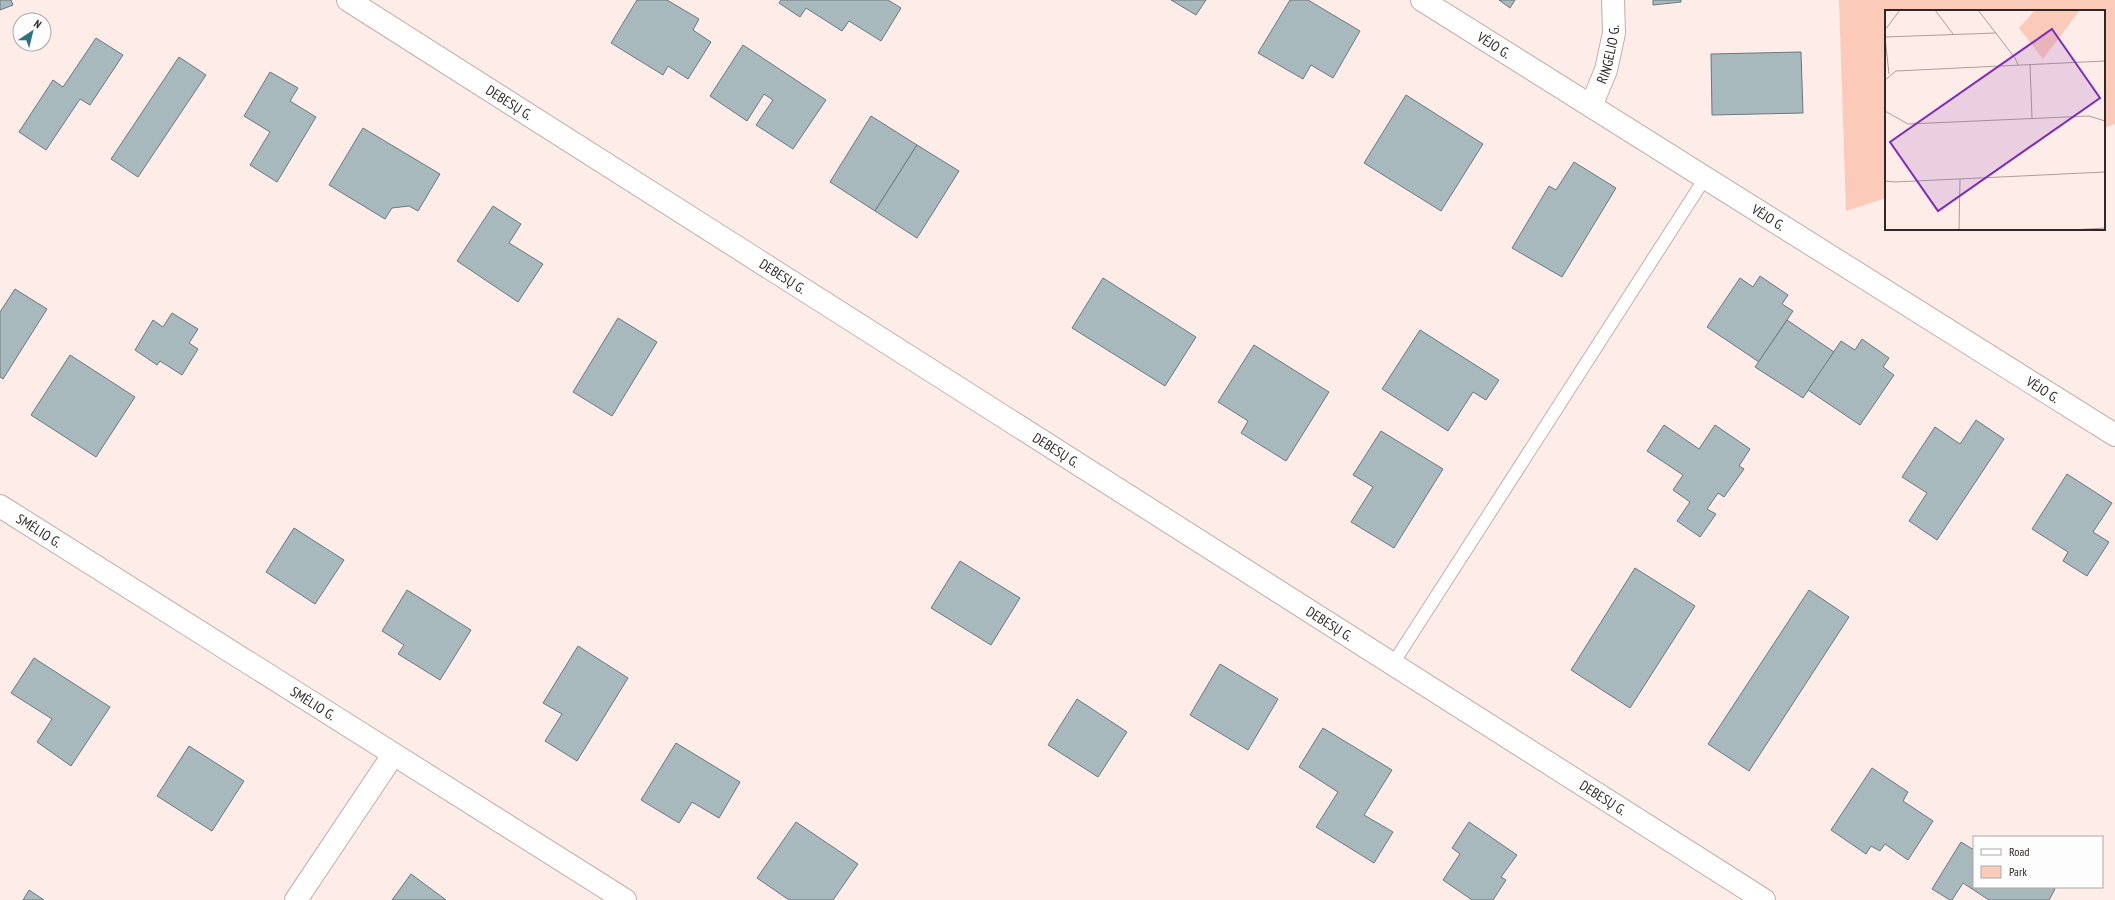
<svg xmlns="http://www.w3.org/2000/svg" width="2115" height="900" font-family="'PT Sans Narrow',sans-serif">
	<rect width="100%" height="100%" fill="#fdece7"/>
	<polygon fill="#fccab9" points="1839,0 2115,0 2115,124 2104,128 2104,11 1886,11 1886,198 1846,211"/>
	<g fill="#a8b9bd" stroke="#69797d">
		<polygon points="0,0 11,0 13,5 0,10"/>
		<polygon points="637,0 667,0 699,19 693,30 711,42 688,79 668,66 663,75 611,43"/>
		<polygon points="781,0 888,0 901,8 881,41 849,21 842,31 806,8 800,17 779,3"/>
		<polygon points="1171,0 1206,0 1196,15"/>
		<polygon points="1290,0 1308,0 1360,31 1333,78 1311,65 1303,79 1258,53"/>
		<polygon points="1499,0 1515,0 1510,8"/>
		<polygon points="1653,0 1681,0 1681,2 1653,5"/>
		<polygon points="96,38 123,55 90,105 80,99 46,150 19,132 53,80 63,87"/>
		<polygon points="743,45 826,100 793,149 756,125 773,100 764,94 747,121 710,96"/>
		<polygon points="1801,52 1803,113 1712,115 1711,54"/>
		<polygon points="179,57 206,75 138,177 111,159"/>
		<polygon points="270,72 298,88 290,101 316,117 277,182 250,165 270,132 244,116"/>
		<polygon points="1406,95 1483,144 1441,211 1364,163"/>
		<polygon points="871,116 917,145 875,211 830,182"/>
		<polygon points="363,128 440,174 418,211 409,206 392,208 385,219 329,185"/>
		<polygon points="917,145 959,171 917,238 875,211"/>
		<polygon points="1574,162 1616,188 1562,277 1512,248 1549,186 1556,190"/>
		<polygon points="493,206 521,224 509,243 543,264 518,302 457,261"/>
		<polygon points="1760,276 1788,295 1782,304 1793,311 1759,362 1707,327 1740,278 1753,287"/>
		<polygon points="1103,278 1196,337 1165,386 1072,328"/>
		<polygon points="15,289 47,309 3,379 0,377 0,312"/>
		<polygon points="172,313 198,329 189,343 198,349 182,375 160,361 157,365 135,350 153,320 163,327"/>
		<polygon points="618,318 657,342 612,416 573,392"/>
		<polygon points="1787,320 1834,352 1803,398 1755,367"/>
		<polygon points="1420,330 1499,380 1486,400 1473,392 1448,431 1382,389"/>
		<polygon points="1862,339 1889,358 1883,367 1894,375 1860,425 1808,390 1841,341 1855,350"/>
		<polygon points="1254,345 1329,392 1286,461 1241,433 1248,421 1218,402"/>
		<polygon points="70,355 135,397 96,457 31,415"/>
		<polygon points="1976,420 2004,439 1937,540 1909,521 1927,493 1902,477 1935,427 1960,444"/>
		<polygon points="1664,425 1699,449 1715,425 1750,449 1739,466 1744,469 1724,497 1718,493 1707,509 1716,514 1700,537 1677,521 1690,502 1673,490 1683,475 1647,451"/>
		<polygon points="1381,431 1443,469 1394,548 1351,522 1373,487 1353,475"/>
		<polygon points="2067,474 2112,503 2093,532 2109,542 2087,576 2063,561 2068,552 2032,529"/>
		<polygon points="294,528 344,560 315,604 266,572"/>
		<polygon points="960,561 1020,598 991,645 931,608"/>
		<polygon points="1635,568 1695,606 1630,708 1571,670"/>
		<polygon points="407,590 471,630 440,680 398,654 404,645 382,631"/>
		<polygon points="1809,590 1849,617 1749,771 1708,744"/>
		<polygon points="578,646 628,678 577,761 545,741 562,714 543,703"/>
		<polygon points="34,658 110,707 71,766 37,742 52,719 11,693"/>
		<polygon points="1220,664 1278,699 1248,750 1190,715"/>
		<polygon points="1077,699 1127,732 1098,777 1048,745"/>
		<polygon points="1323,728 1392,770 1364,815 1393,832 1374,863 1316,827 1338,792 1299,767"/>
		<polygon points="676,743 740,782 719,818 692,802 679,823 641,800"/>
		<polygon points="189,746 244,781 212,831 157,796"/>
		<polygon points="1872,768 1908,792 1903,801 1933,821 1908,860 1885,844 1880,851 1871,846 1866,854 1831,830"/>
		<polygon points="796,822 858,864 833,900 789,900 757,878"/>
		<polygon points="1469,822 1517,855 1501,877 1506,880 1493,900 1472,900 1443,880 1460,854 1452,848"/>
		<polygon points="1961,842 1974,850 1974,887 2052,887 2055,889 2049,900 1989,900 1963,883 1952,900 1950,900 1932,889"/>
		<polygon points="411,874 446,900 392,900"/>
		<polygon points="29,890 44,900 23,900"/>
	</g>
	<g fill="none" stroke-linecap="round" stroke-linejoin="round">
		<defs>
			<polyline id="service" points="1392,665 1705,178"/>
			<g id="minor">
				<path id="s1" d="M 348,0 L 1764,900"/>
				<path id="s2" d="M 1422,0 L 2115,435"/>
				<path id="s3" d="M 1591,106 L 1606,70 L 1614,33 L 1613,0"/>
				<path id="s4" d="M 0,506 L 625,900"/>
				<polyline points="296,900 393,755"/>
			</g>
		</defs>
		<use href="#service" stroke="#bfafaa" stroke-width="14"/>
		<use href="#minor" stroke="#bfafaa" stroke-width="24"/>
		<use href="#service" stroke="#fff" stroke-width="12"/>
		<use href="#minor" stroke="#fff" stroke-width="22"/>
	</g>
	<g text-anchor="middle" stroke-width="3.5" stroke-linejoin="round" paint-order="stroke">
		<g font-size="14" fill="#2f2826" stroke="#fdfdfd">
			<text dy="5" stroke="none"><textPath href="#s2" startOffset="85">VĖJO G.</textPath></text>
			<text dy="5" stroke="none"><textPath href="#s3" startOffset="55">RINGELIO G.</textPath></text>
			<text dy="5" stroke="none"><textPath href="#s1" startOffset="191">DEBESŲ G.</textPath></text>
			<text dy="5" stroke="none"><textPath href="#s2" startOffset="409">VĖJO G.</textPath></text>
			<text dy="5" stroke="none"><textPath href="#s1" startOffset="515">DEBESŲ G.</textPath></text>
			<text dy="5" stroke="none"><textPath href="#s2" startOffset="733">VĖJO G.</textPath></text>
			<text dy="5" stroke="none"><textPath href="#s1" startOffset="839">DEBESŲ G.</textPath></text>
			<text dy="5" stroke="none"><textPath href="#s4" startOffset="46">SMĖLIO G.</textPath></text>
			<text dy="5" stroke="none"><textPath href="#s1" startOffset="1163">DEBESŲ G.</textPath></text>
			<text dy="5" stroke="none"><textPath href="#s4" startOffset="370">SMĖLIO G.</textPath></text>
			<text dy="5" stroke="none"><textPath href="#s1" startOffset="1487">DEBESŲ G.</textPath></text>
		</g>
	</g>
	<g transform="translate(1885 10)">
		<rect width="220" height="220" fill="#fdece7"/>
		<path d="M 150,0 L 195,0 L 158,49 L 134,18 Z" fill="#fccab9"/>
		<path fill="none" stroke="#ab9e9a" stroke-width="1" d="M 50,0 L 68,24M 93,0 L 130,48 L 133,55M 0,20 L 15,0M 0,27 L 111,23M 0,27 L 4,64M 145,54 L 147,108M 0,70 L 11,61 L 220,51M 0,101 L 23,114 L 204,106 L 220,111M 0,171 L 10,172 L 220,162M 74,220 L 75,169M 186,220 L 220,218"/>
		<path fill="#7b2cbf" fill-opacity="0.15" stroke="#7b2cbf" stroke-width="2" d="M 167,19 L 215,88 L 53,201 L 5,132 Z"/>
		<rect width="220" height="220" fill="none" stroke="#2f2826" stroke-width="2"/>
	</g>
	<rect x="1973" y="836" width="130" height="52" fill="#fdfdfd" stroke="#aba8a7"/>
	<rect x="1981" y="849" width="20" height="6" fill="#ffffff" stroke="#aba8a7"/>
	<text x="2009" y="856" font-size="12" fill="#2f2826">Road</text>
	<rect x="1981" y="866" width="20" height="12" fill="#fccab9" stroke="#aba8a7"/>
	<text x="2009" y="876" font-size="12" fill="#2f2826">Park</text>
	<g transform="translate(32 32) rotate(35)"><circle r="19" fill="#fdfdfd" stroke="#aba8a7"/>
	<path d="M0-3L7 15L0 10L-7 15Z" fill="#2e7281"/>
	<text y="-6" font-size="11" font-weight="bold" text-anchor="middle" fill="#2f2826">N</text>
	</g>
</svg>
